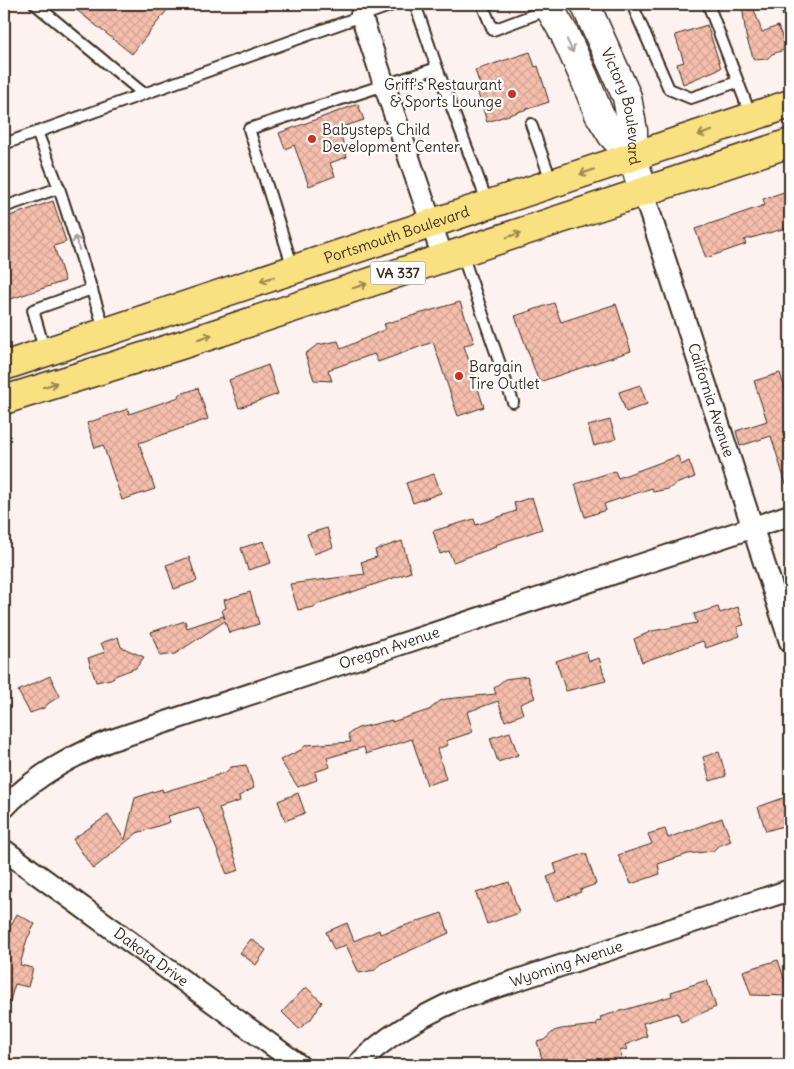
<svg xmlns="http://www.w3.org/2000/svg" width="794" height="1069" font-family="Delius,sans-serif">
	<defs>
		<pattern id="building-cross-hatch" width="8" height="8" patternUnits="userSpaceOnUse" patternTransform="scale(1.25)"><rect width="8" height="8" fill="#f6bead"/><path d="M0 0l8 8M0 8l8-8" fill="none" stroke="#d4a394"/></pattern>
	</defs>
	<rect width="100%" height="100%" fill="#fdf2ef"/>
	<filter id="ink" filterUnits="userSpaceOnUse"><feTurbulence type="fractalNoise" baseFrequency=".02" numOctaves="2"/><feDisplacementMap in="SourceGraphic" scale="10" xChannelSelector="R" yChannelSelector="G"/><feConvolveMatrix kernelMatrix="1 2 1 2 8 2 1 2 1" color-interpolation-filters="sRGB"/></filter>
	<g filter="url(#ink)">
		<g fill="url(#building-cross-hatch)" stroke="#3b2a1e">
			<polygon points="69,4 172,4 132,54"/>
			<polygon points="742,4 752,4 762,32 778,26 787,49 772,54 767,59 754,60 746,36"/>
			<polygon points="707,25 721,68 683,84 677,64 684,62 675,35"/>
			<polygon points="530,52 535,67 538,66 549,102 487,122 476,87 480,85 475,70"/>
			<polygon points="358,104 364,120 339,128 347,157 330,163 335,176 309,186 294,145 285,149 279,133"/>
			<polygon points="787,191 790,200 790,227 744,240 746,244 706,258 695,229 765,205 763,199"/>
			<polygon points="53,201 66,242 54,246 65,281 8,300 4,287 4,218"/>
			<polygon points="460,302 474,342 464,346 484,407 458,416 433,342 378,362 374,354 328,370 332,381 314,380 305,354 317,345 338,341 341,349 386,329 384,324"/>
			<polygon points="554,303 561,322 616,304 631,351 539,382 515,316"/>
			<polygon points="268,365 278,394 239,408 229,380"/>
			<polygon points="780,373 790,404 790,484 786,484 771,436 740,446 736,431 767,421 754,381"/>
			<polygon points="640,385 647,404 626,412 619,392"/>
			<polygon points="198,388 208,419 139,443 155,489 122,500 103,445 95,448 87,423 128,409 129,414 179,397 178,395"/>
			<polygon points="610,420 616,439 594,446 588,426"/>
			<polygon points="678,456 681,465 689,461 695,477 676,484 668,489 653,492 652,488 604,504 606,510 585,517 575,484 615,471 618,478"/>
			<polygon points="434,474 441,493 413,503 406,483"/>
			<polygon points="532,497 542,529 495,545 496,547 453,562 449,551 440,554 433,531 474,519 476,525 516,511 514,503"/>
			<polygon points="327,528 333,547 314,554 307,534"/>
			<polygon points="264,541 271,563 248,570 241,548"/>
			<polygon points="402,541 411,572 320,603 314,607 298,610 290,584 365,574 361,562 377,557 375,550"/>
			<polygon points="189,557 197,581 174,589 166,565"/>
			<polygon points="250,592 259,624 229,633 225,621 175,654 160,656 151,632 185,621 187,628 223,616 225,619 222,610 226,608 224,600"/>
			<polygon points="718,607 720,613 738,607 744,625 737,627 740,636 706,648 703,641 642,662 634,639 652,631 697,623 694,614"/>
			<polygon points="118,637 121,647 144,657 136,668 117,675 111,679 96,682 88,658 105,652 101,643"/>
			<polygon points="586,651 589,661 599,658 606,681 566,691 556,661"/>
			<polygon points="50,676 60,696 49,703 44,708 30,713 18,691"/>
			<polygon points="527,676 535,698 520,704 523,714 505,721 498,701 467,712 473,732 446,741 448,745 437,749 446,779 427,785 412,739 366,754 364,747 327,758 330,767 315,772 317,780 298,787 280,760 301,750 306,745 351,742 348,734 358,728 392,720 392,722 429,710 440,701 446,699 496,694 494,688 505,679"/>
			<polygon points="510,732 518,755 498,762 490,738"/>
			<polygon points="719,752 726,776 710,781 703,757"/>
			<polygon points="246,765 254,788 239,796 240,801 219,808 239,870 227,874 199,807 168,816 170,822 137,833 93,869 73,839 108,815 125,840 135,798 162,789 163,792 203,780 226,772 231,767"/>
			<polygon points="298,793 305,813 285,821 278,801"/>
			<polygon points="786,797 790,797 790,824 766,831 758,807"/>
			<polygon points="722,818 731,841 718,846 713,851 688,854 658,864 660,874 631,884 618,855 652,844 648,834 665,829 668,838"/>
			<polygon points="586,853 596,884 580,890 581,892 556,901 547,877 557,873 554,864"/>
			<polygon points="509,882 519,913 487,924 476,893"/>
			<polygon points="442,913 449,933 380,964 375,970 359,973 346,945 334,950 326,932 347,923 354,941 379,930 380,934"/>
			<polygon points="17,914 35,924 27,939 20,965 33,968 28,987 15,984 9,1004 4,1004 4,938"/>
			<polygon points="251,939 266,950 256,965 240,953"/>
			<polygon points="778,960 790,996 751,995 743,971"/>
			<polygon points="707,980 716,1007 681,1022 678,1013 643,1023 647,1036 625,1045 627,1049 620,1051 624,1065 544,1065 537,1042 544,1040 554,1031 561,1029 597,1025 596,1022 601,1021 600,1017 672,996 671,992"/>
			<polygon points="306,987 322,1002 311,1019 299,1029 282,1012"/>
		</g>
		<g fill="none" stroke-linecap="round" stroke-linejoin="round">
			<defs>
				<g id="lane">
					<polyline points="35,4 144,94"/>
					<polyline points="415,4 437,68"/>
					<polyline points="482,4 493,30 549,9"/>
					<polyline points="632,4 669,89 691,98 737,82"/>
					<polyline points="708,4 751,116"/>
					<polyline points="786,4 790,17"/>
					<polyline points="531,124 552,183"/>
					<polyline points="37,132 59,188 105,331"/>
					<polyline points="4,144 395,4"/>
					<polyline points="4,207 59,188"/>
					<polyline points="462,254 513,402"/>
					<polyline points="293,268 249,129 437,68 488,204"/>
					<polyline points="45,352 33,310 92,289"/>
				</g>
				<g id="street">
					<polyline points="361,15 384,84 443,258"/>
					<path id="s1" d="M 643,192 L 790,642"/>
					<path id="s2" d="M 4,808 C 33,777 69,757 109,741 L 790,515"/>
					<path id="s3" d="M 4,850 L 299,1065"/>
					<path id="s4" d="M 357,1065 C 385,1036 420,1017 457,1000 L 790,890"/>
				</g>
				<g id="secondary">
					<polyline points="547,4 564,33 584,77 599,114 612,135 633,157"/>
					<path id="s5" d="M 585,4 L 627,97 L 633,131 L 633,157 L 643,192"/>
				</g>
				<g id="primary">
					<path id="s6" d="M 4,366 L 790,104"/>
					<polyline points="4,400 181,345 790,143"/>
				</g>
			</defs>
			<use href="#lane" stroke="#3b2a1e" stroke-width="14"/>
			<use href="#street" stroke="#3b2a1e" stroke-width="24"/>
			<use href="#secondary" stroke="#3b2a1e" stroke-width="31"/>
			<use href="#primary" stroke="#3b2a1e" stroke-width="31"/>
			<use href="#lane" stroke="#fff" stroke-width="10"/>
			<use href="#street" stroke="#fff" stroke-width="20"/>
			<use href="#secondary" stroke="#fff" stroke-width="28"/>
			<use href="#primary" stroke="#f9e181" stroke-width="28"/>
		</g>
		<defs><path id="oneway-shaft" d="M-6 0H5M1.5-3L5.5 0L1.5 3" fill="none" stroke-width="1.6" stroke-linecap="round" stroke-linejoin="round" transform="scale(1.25)"/></defs>
		<g stroke="#a79f9a">
			<use href="#oneway-shaft" transform="translate(570 46) rotate(65)"/>
			<use href="#oneway-shaft" transform="translate(77 243) rotate(-108)"/>
		</g>
		<g stroke="#9a8650">
			<use href="#oneway-shaft" transform="translate(705 133) rotate(162)"/>
			<use href="#oneway-shaft" transform="translate(587 172) rotate(161)"/>
			<use href="#oneway-shaft" transform="translate(514 235) rotate(-18)"/>
			<use href="#oneway-shaft" transform="translate(267 279) rotate(162)"/>
			<use href="#oneway-shaft" transform="translate(360 286) rotate(-18)"/>
			<use href="#oneway-shaft" transform="translate(205 337) rotate(-18)"/>
			<use href="#oneway-shaft" transform="translate(50 385) rotate(-18)"/>
		</g>
	</g>
	<g fill="#c8321e" stroke="#fff" stroke-width="2">
		<circle cx="512" cy="94" r="5"/>
		<circle cx="312" cy="139" r="5"/>
		<circle cx="459" cy="376" r="5"/>
	</g>
	<g text-anchor="middle" stroke-width="4.5" stroke-linejoin="round" paint-order="stroke">
		<rect fill="#fff" stroke="#766a62" stroke-width="1" x="370.5" y="261.5" width="55" height="23" rx="4"/>
		<g font-size="14" font-weight="bold" fill="#3b2a1e">
			<text x="398" y="278">VA 337</text>
		</g>
		<g font-size="15" fill="#3b2a1e" stroke="#fff" text-anchor="start">
			<text x="502" y="90" text-anchor="end">Griff's Restaurant<tspan x="502" dy="17">&amp; Sports Lounge</tspan></text>
			<text x="322" y="135">Babysteps Child<tspan x="322" dy="17">Development Center</tspan></text>
			<text x="469" y="372">Bargain<tspan x="469" dy="17">Tire Outlet</tspan></text>
		</g>
		<g font-size="15" fill="#3b2a1e" stroke="#fff">
			<text dy="5" stroke="none"><textPath href="#s5" startOffset="110">Victory Boulevard</textPath></text>
			<text dy="5" stroke="none"><textPath href="#s6" startOffset="414">Portsmouth Boulevard</textPath></text>
			<text dy="5" stroke="none"><textPath href="#s1" startOffset="219">California Avenue</textPath></text>
			<text dy="5" stroke="none"><textPath href="#s2" startOffset="421">Oregon Avenue</textPath></text>
			<text dy="5" stroke="none"><textPath href="#s3" startOffset="182">Dakota Drive</textPath></text>
			<text dy="5" stroke="none"><textPath href="#s4" startOffset="235">Wyoming Avenue</textPath></text>
		</g>
	</g>
	<rect width="794" height="1069" fill="none" stroke="#fff" stroke-width="20"/>
	<rect x="10" y="10" width="774" height="1049" fill="none" stroke="#3b2a1e" stroke-width="2" filter="url(#ink)"/>
</svg>
